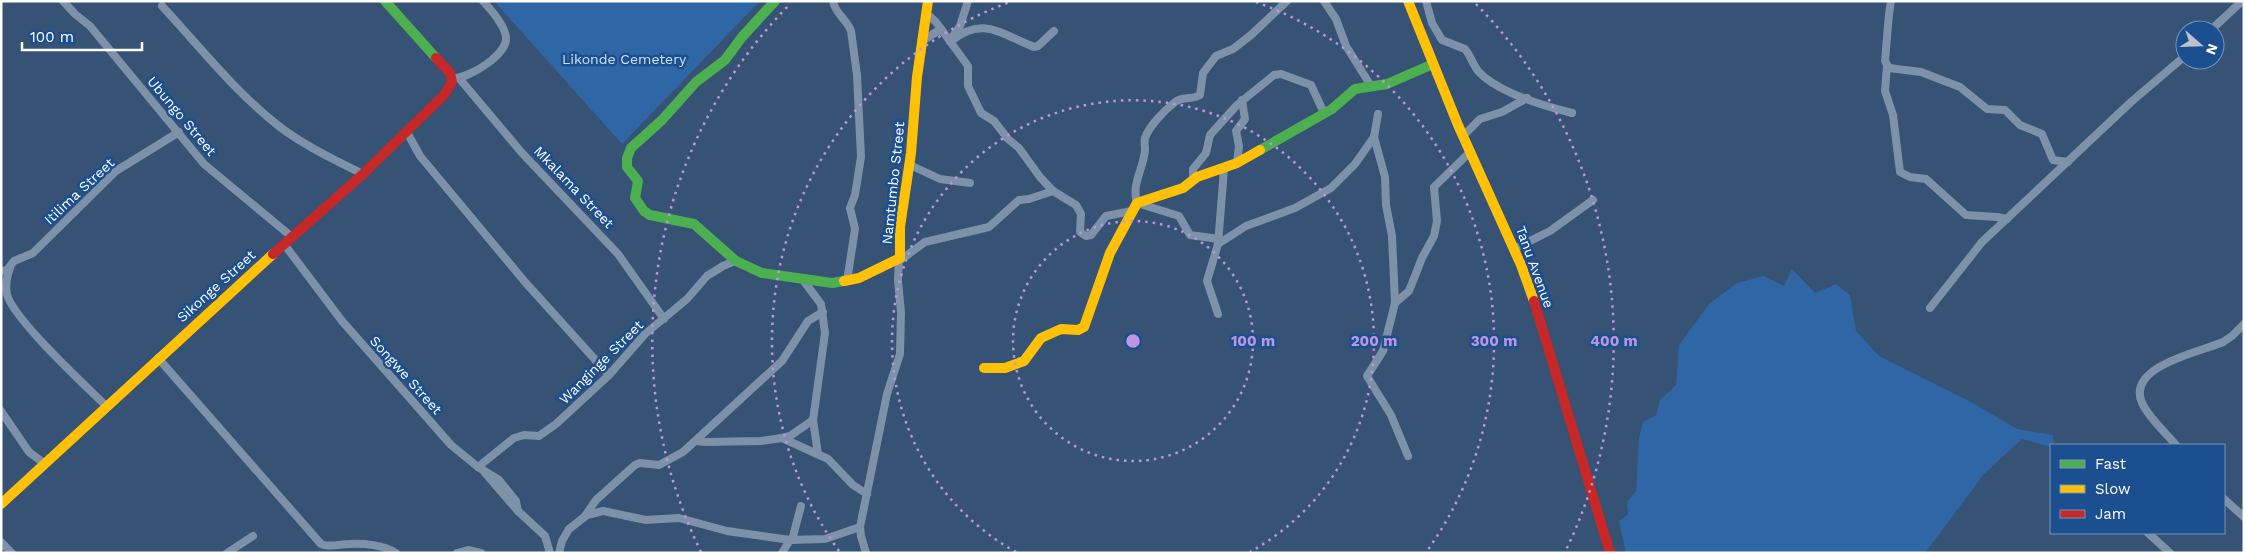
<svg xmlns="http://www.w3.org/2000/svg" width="2245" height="554" font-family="'Work Sans',sans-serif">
	<rect width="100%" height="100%" fill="#365274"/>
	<g fill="#2f66a5">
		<polygon points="494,1 760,1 622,144"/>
		<polygon points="1792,269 1815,293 1836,284 1850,295 1856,331 1879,356 1971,402 2017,429 2053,435 2054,443 2051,447 2022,439 1984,474 1925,553 1626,553 1619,521 1628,514 1627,502 1636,491 1639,437 1643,422 1656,415 1660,400 1676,385 1679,345 1709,304 1737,283 1764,276 1784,286"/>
	</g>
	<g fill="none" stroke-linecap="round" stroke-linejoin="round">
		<g stroke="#7d92a8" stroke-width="8">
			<polyline points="63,1 75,14 90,26 204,164 292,237"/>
			<path d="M 833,1 C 835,14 847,19 851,31 L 857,75 L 861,157 L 855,195 L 850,208 L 855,229 L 847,281"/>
			<polyline points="1324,1 1336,19 1346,46 1371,86"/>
			<path d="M 1426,1 L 1432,23 L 1442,40 L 1465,49 C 1471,56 1473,66 1479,72 C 1499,93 1544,106 1572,113"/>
			<polyline points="1891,1 1889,14 1885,61 1889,68 1921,72 1960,87 1987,109 2005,110 2020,125 2042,134 2053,160 2068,162"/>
			<path d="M 162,6 C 200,47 236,93 280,127 C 305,146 335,160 363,174"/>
			<polyline points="927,14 936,22 968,66 968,86 981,113 994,121 1008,139 1019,148 1040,177 1053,191"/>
			<polyline points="2211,30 2242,1"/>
			<polyline points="953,36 960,26 968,1"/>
			<polyline points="922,41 941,29"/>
			<path d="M 950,42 C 982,15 1001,34 1034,47 L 1038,46 L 1054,31"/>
			<polyline points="1887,66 1885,91 1893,115 1900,172 1910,177 1926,179 1966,215 1997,217 2007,219"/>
			<path d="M 454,78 C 470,78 508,54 506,37 C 504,24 491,10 483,1"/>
			<polyline points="459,78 522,153 618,254 664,319"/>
			<polyline points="1378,114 1374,137 1385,177 1386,205 1392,236 1395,303 1383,351 1367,376 1391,415 1408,456"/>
			<polyline points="407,132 420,156 525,282 609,375"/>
			<polyline points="1463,136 1480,119 1502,112 1527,98"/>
			<polyline points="1237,163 1239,146 1236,131 1245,119 1242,100"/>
			<polyline points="910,165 940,179 970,183"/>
			<polyline points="1193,180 1193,169 1206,153 1210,135 1237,105 1274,75 1281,74 1311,85 1324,113"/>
			<path d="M 1219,239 L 1190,235 L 1179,216 L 1137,203 C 1131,185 1144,167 1145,150 C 1145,146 1144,142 1145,138 C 1149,126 1165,110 1175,102 C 1183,96 1193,100 1200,95 L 1203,73 L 1216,56 L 1233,49 L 1251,35 L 1287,1"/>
			<polyline points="284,244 342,321 451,445 478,467 499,480 516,501 518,511"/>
			<polyline points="1218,244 1246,226 1295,208 1331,188 1355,164 1374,137"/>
			<polyline points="1514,249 1550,231 1593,200"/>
			<polyline points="899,261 925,242 989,227 1019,200 1029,199 1053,191 1076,205 1081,214 1080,232 1086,236 1091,235 1106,216 1132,211"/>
			<path d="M 10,268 C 7,276 5,285 7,294 C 12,318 86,386 106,406"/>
			<polyline points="1,271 7,270 14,261 33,253 116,171 179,132"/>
			<polyline points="803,280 821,304 825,333 813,420 818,454"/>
			<polyline points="1395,303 1409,291 1422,258 1434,236 1437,221 1434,187 1470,152"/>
			<polyline points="1930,308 1982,242 2131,102 2185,56"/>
			<polyline points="1218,314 1207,281 1218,244 1224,169"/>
			<path d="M 158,358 L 321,544 C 329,548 340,544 349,544 C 363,543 384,545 396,553"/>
			<polyline points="1,411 29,452 45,464"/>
			<polyline points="782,438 828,459 853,485 867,494"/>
			<polyline points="696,441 705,442 761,441 782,438 790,436 813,420"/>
			<path d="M 2176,445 C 2165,432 2149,418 2142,403 C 2126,366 2200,352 2223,342 L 2232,336 L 2244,324"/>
			<polyline points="478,467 514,438 524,435 539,436 556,424 609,375 645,334 687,299 707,276 723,266 735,261"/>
			<polyline points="485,473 518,511 545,536 550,553"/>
			<polyline points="2224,499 2244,517"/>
			<polyline points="585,516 596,500 635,465 640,463 659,465 683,452 782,361 808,321 823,312"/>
			<polyline points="2148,533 2170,553"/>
			<polyline points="792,540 801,506"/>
			<polyline points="1,542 12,553"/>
			<polyline points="227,553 253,536"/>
			<polyline points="457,553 468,550 481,553"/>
			<polyline points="559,553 562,541 569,529 587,515 603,511 646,520 679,518 727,531 790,540 825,539 860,527"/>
			<polyline points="782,553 790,540"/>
			<polyline points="866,553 861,536 860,527 887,394 900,354 901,313 898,280 899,259"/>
		</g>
		<g stroke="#4caf50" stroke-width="10">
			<polyline points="385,1 436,58"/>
			<polyline points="775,1 742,37 725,60 696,82 662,120 631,148 627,158 627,167 638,181 635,198 644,211 650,215 694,224 736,261 762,273 832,283 844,281"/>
			<polyline points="1260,150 1332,109 1355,89 1387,84 1433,64"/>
		</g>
		<g stroke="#ffc107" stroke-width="10">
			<polyline points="1408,1 1458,125 1521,265 1534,301"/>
			<polyline points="844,281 859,278 900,258 900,227 911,153 917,77 928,1"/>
			<polyline points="984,368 1005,368 1024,361 1041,338 1061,329 1078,330 1084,327 1110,253 1137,203 1183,188 1197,177 1237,163 1260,150"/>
			<polyline points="1,504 273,254"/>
		</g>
		<g stroke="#c62828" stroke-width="10">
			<polyline points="273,254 363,174 444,95 452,82 450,73 436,58"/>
			<polyline points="1534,301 1610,553"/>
		</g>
	</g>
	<g fill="none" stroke="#bd96df" stroke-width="2.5" stroke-dasharray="2.5 5">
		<circle cx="1133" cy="341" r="120"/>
		<path d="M1016 552A241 241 0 1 1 1250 552"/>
		<path d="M839 551A361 361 0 0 1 1010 2M1256 2A361 361 0 0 1 1427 551"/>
		<path d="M701 552A481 481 0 0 1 790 4M1476 4A481 481 0 0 1 1565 552"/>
	</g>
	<g text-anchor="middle" stroke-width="5" stroke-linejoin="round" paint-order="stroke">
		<g font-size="14" fill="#cfe3fa" stroke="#1b4f8f">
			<text x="624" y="64">Likonde Cemetery</text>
		</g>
		<g font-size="14" fill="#fff" stroke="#1b4f8f">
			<text transform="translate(182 116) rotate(50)" y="5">Ubungo Street</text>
			<text transform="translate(893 183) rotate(-84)" y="5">Namtumbo Street</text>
			<text transform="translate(574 187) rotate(46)" y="5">Mkalama Street</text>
			<text transform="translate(79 191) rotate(-43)" y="5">Itilima Street</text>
			<text transform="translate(1535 267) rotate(70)" y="5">Tanu Avenue</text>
			<text transform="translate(216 286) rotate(-42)" y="5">Sikonge Street</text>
			<text transform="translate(601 362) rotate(-45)" y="5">Wanginge Street</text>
			<text transform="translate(406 375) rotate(48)" y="5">Songwe Street</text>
		</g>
	</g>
	<circle cx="1133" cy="341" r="8" fill="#bd96df" stroke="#1b4f8f" stroke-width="2.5"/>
	<g font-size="15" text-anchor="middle" font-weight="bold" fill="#bd96df" stroke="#1b4f8f" stroke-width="5" stroke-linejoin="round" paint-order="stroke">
		<text x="1253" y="346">100 m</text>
		<text x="1374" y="346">200 m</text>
		<text x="1494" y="346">300 m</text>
		<text x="1614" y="346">400 m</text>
	</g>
	<rect width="2245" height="554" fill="none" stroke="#ffffff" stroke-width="5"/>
	<rect x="2050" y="444" width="175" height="90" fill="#1b4f8f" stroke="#7695bc"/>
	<rect x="2060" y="460" width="25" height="8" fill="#4caf50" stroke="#7695bc"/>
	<text x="2095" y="469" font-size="15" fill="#ffffff">Fast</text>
	<rect x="2060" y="485" width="25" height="8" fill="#ffc107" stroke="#7695bc"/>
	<text x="2095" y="494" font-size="15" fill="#ffffff">Slow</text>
	<rect x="2060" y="510" width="25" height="8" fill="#c62828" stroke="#7695bc"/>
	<text x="2095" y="519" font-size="15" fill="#ffffff">Jam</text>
	<g transform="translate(2200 45) rotate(110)"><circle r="24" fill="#1b4f8f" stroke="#7695bc"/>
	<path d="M0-4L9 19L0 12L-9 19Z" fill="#b9c2ce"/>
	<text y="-8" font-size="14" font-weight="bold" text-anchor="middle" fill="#ffffff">N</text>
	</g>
	<path d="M22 42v8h120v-8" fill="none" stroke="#ffffff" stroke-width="2.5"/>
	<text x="30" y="42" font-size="15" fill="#ffffff" stroke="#1b4f8f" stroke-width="4" paint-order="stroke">100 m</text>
</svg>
